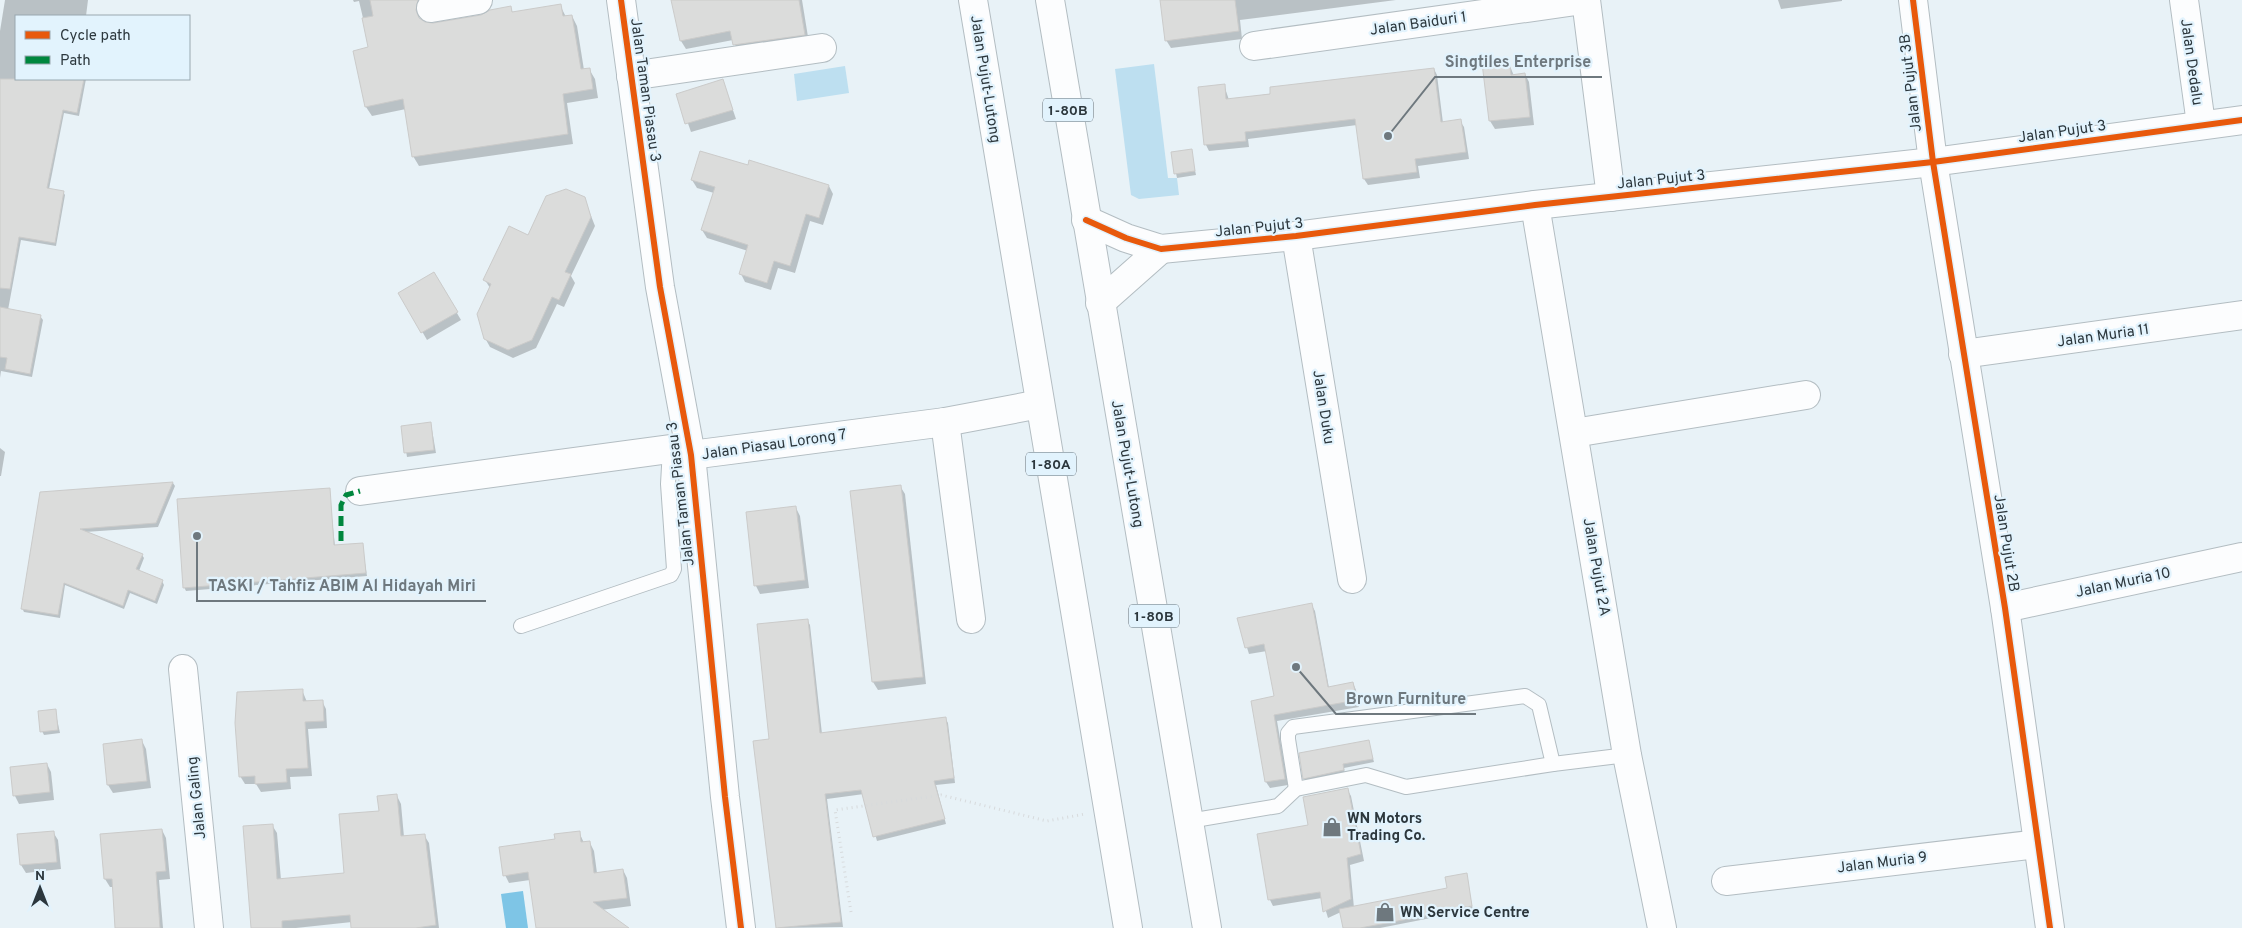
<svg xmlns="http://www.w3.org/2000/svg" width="2242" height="928" font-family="Overpass,sans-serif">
	<rect width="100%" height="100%" fill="#e8f2f7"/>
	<g fill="#bddff0">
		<polygon points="1154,64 1168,178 1177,178 1179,195 1139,199 1131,195 1115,69"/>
		<polygon points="845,66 849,93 797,101 794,74"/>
	</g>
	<polygon fill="#7ec5e6" points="523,891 528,928 506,928 501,894"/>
	<g fill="#0003">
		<polygon points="5,0 88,0 86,16 16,16 16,79 86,79 79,116 64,113 49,189 63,192 65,195 56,246 21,240 8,310 40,316 43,320 32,377 1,371 0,378 0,31"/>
		<polygon points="353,0 404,0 408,25 434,25 481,17 510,7 513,13 560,5 566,17 572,16 577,26 584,70 589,69 595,79 598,98 567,103 573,144 419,166 413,156 406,109 372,116 366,107 354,52 370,48 359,1 354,2"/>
		<polygon points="672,0 802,0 809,43 739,53 733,40 686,49 681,41"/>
		<polygon points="1161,0 1396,0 1240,20 1242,39 1171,48 1166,40"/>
		<polygon points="1778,0 1842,0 1842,1 1781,9"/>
		<polygon points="1508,61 1514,76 1525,74 1529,82 1534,125 1495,129 1490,121"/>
		<polygon points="1434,69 1437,75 1443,123 1460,121 1464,127 1469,159 1418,166 1420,178 1368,185 1364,179 1357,125 1248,139 1249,147 1209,151 1206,145 1199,88 1224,85 1229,100"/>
		<polygon points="723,81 736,119 691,132 678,95"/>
		<polygon points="1191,151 1196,175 1177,178 1172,154"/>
		<polygon points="749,167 829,186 833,194 823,225 810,221 795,273 778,268 771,290 745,282 741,274 748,251 707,238 702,230 714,193 697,188 692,180"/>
		<polygon points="584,198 595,226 571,276 575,283 564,307 557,304 536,348 513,358 490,347 485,338 490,288 485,280 529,236"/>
		<polygon points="434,274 461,320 427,340 400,293"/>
		<polygon points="431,424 436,453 407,457 402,427"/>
		<polygon points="0,448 5,452 1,476 0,476"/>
		<polygon points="173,483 175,486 158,527 85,532 142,555 144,558 139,571 162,581 164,585 157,604 130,593 124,609 65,585 60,618 24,612 22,608 42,493"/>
		<polygon points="900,486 905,494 926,684 878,690 873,682"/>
		<polygon points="329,490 335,546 362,544 367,576 186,591 184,587"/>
		<polygon points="796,508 800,516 809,588 760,594 756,586"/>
		<polygon points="1311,604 1315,611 1329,688 1353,683 1356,690 1359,707 1277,721 1288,785 1270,788 1266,782 1276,697 1267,651 1249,654 1238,619"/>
		<polygon points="807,620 810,625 822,734 945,718 948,723 955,783 936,785 946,824 877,841 864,794 827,799 843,927 778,928 754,742 771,740"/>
		<polygon points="302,690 307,702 322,701 326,709 327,728 308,729 312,776 290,777 291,789 261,792 256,784 245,784 240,776"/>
		<polygon points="55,710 60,733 44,735 42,731"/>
		<polygon points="142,741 146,749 151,788 113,793 108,785"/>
		<polygon points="1368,741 1374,762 1344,768 1345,774 1306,782 1304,778"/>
		<polygon points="47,764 51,772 54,800 19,804 15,796 12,768"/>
		<polygon points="1347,789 1351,796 1364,861 1350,865 1354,908 1448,889 1466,875 1473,910 1431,916 1431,918 1380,928 1344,928 1341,912 1328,918 1322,898 1273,906 1270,900 1309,826"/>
		<polygon points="397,796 401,804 404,837 424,835 429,843 439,928 352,928 352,922 296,928 252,928 272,825 277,833 281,880 345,874 380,812"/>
		<polygon points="162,830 166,838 170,879 159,880 163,928 117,928 114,887 110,887 105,879"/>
		<polygon points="53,832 58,840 61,869 26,873 21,865"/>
		<polygon points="579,832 584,843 590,843 594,851 597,873 623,870 627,878 631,906 601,910 623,928 537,928 530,880 509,883 505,875 556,840"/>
	</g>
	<g fill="#dbdcdb" stroke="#cbcbca">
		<polygon points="370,0 418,0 416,10 419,18 425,22 433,23 481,15 490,10 511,6 512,12 561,4 563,16 572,15 581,69 590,68 593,89 563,94 568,134 412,157 403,99 365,107 353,51 368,47 362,18 373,16"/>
		<polygon points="671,0 799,0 805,35 733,45 730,31 680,41"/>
		<polygon points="1160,0 1235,0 1239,31 1165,41"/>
		<polygon points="1509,60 1511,75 1525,73 1530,117 1489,121 1482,63"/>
		<polygon points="1434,68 1441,122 1461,119 1466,152 1415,159 1417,172 1363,179 1355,119 1245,132 1246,141 1204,145 1198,87 1225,84 1226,99 1270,94 1270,87"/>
		<polygon points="0,79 84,79 77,113 63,110 47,188 64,191 55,243 19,237 10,289 0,288"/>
		<polygon points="723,79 733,110 685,124 676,94"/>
		<polygon points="1192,149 1195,171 1174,174 1171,152"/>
		<polygon points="700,151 748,165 749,160 829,185 819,218 806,214 790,266 774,261 767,283 739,274 748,245 701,230 715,187 691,180"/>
		<polygon points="566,189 585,197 591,217 565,272 571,274 559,300 552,297 532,340 508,350 484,339 477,314 491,284 483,280 509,226 528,235 546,196"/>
		<polygon points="434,272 458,312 421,333 398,293"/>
		<polygon points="0,307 41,315 30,374 5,369 7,358 0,357"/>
		<polygon points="431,422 434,450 404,453 401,426"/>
		<polygon points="173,482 156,523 80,529 143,554 136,569 163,580 155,601 128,590 123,606 64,583 58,615 21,609 40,492"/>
		<polygon points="901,485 923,677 872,682 850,491"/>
		<polygon points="330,488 334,545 363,543 366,573 183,588 177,499"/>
		<polygon points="796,506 805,580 754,586 746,512"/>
		<polygon points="1312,603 1328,687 1353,682 1357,700 1274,715 1285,779 1265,782 1251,701 1274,696 1264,644 1245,648 1237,618"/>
		<polygon points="808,619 820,733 946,717 954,778 934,781 945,819 873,837 861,790 825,794 841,922 776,928 753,741 769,739 757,624"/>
		<polygon points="303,689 303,701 323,700 324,721 305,722 308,768 286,769 287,782 255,784 255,776 239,777 235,723 237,692"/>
		<polygon points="56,709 58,730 40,732 38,711"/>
		<polygon points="142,739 147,781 107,785 103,744"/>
		<polygon points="1369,740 1373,759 1343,764 1344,770 1303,779 1299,753"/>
		<polygon points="47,763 50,792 13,796 10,767"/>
		<polygon points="1348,788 1361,854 1347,858 1351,899 1323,912 1320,892 1268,900 1257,834 1308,825 1303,797"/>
		<polygon points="397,794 401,836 425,834 436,925 416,928 351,928 350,915 282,921 282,928 251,928 243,826 273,824 277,879 344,873 339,814 379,811 377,796"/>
		<polygon points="162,829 166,871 156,872 160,928 115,928 112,879 104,879 100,834"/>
		<polygon points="54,831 57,862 20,865 17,834"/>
		<polygon points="580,831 581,842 590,841 594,873 623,869 627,898 593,902 629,928 536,928 528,872 503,876 499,847 555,839 554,834"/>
		<polygon points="1467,873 1472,906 1430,912 1430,915 1360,928 1343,928 1339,909 1447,888 1445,877"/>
	</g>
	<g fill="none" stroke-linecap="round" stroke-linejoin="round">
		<defs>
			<g id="service">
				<polyline points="521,626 671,575 674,569 668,484 670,449"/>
				<polyline points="1296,789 1288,739 1288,733 1293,727 1525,696 1539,705 1553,764"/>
				<polyline points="1189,821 1278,806 1296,789 1366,775 1406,787 1553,764 1627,755"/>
			</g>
			<g id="minor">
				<polyline points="621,0 660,287 691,455 725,797 741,928"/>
				<polyline points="1586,0 1611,197"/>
				<polyline points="1913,0 1933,162 2005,608 2050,928"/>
				<polyline points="2184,0 2201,124"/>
				<polyline points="431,8 478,0"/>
				<polyline points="1254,46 1583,0"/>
				<polyline points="631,76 822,48"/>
				<polyline points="1535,205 1627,755 1662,928"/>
				<polyline points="1086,220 1126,238 1161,249 1296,236 1535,205 1933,162 2242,120"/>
				<polyline points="1296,236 1352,579"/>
				<polyline points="1100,303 1161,249"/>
				<polyline points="1963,354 2242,315"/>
				<polyline points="945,422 971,619"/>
				<polyline points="1574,433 1806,395"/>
				<polyline points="360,491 670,449 691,455 945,422 1040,404"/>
				<polyline points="2005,608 2242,557"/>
				<polyline points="183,669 209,928"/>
				<polyline points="1726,881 2038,844"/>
			</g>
			<g id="trunk">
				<polyline points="973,0 1128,928"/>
				<polyline points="1050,0 1207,928"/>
			</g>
		</defs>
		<use href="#service" stroke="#b3bdc2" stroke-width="16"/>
		<use href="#minor" stroke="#b3bdc2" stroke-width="30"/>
		<use href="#trunk" stroke="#b3bdc2" stroke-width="30"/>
		<polyline stroke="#d7dadc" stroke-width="3" stroke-dasharray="1 4" stroke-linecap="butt" points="851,912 835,810 941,795 1047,821 1085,814"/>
		<use href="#service" stroke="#fcfdfe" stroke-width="14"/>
		<use href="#minor" stroke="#fcfdfe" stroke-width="28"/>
		<use href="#trunk" stroke="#fcfdfe" stroke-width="28"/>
		<polyline stroke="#00873e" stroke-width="5" stroke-dasharray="10 5" stroke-linecap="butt" points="341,541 341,505 346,495 360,491"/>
		<defs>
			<g id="cycleway">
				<polyline points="621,0 660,287 691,455 725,797 741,928"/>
				<polyline points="1913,0 1933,162 2005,608 2050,928"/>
				<polyline points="1086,220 1126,238 1161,249 1296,236 1535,205 1933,162 2242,120"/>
			</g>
		</defs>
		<use href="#cycleway" stroke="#e2f3fd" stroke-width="9"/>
		<use href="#cycleway" stroke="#e8590c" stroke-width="6"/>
	</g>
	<defs>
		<symbol id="shop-bare" viewBox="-9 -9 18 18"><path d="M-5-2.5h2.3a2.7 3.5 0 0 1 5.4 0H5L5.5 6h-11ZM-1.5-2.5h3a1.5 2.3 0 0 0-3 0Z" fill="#6e787e" stroke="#e2f3fd" stroke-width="2.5" paint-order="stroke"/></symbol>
	</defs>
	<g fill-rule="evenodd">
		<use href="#shop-bare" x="1318" y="813" width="28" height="28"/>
		<use href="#shop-bare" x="1371" y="898" width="28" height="28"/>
	</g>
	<g text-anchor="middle" stroke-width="4.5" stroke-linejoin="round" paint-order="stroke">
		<g fill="#e2f3fd" stroke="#636f77" stroke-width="1">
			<rect x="1043" y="98.5" width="50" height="23" rx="4"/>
			<rect x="1026" y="452.5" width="50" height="23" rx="4"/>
			<rect x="1129" y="604.5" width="50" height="23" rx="4"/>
		</g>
		<g font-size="14" font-weight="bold" fill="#2c373d">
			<text x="1068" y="115">1-80B</text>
			<text x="1051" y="469">1-80A</text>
			<text x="1154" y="621">1-80B</text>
		</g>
		<g font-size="15" fill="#2c373d" stroke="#e2f3fd">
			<text transform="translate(1418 23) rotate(-8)" y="5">Jalan Baiduri 1</text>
			<text transform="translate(2192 62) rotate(82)" y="5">Jalan Dedalu</text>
			<text transform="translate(986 79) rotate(81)" y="5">Jalan Pujut-Lutong</text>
			<text transform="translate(1910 83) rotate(-97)" y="5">Jalan Pujut 3B</text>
			<text transform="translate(646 90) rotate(82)" y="5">Jalan Taman Piasau 3</text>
			<text transform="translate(2062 131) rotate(-8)" y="5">Jalan Pujut 3</text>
			<text transform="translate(1661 179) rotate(-6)" y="5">Jalan Pujut 3</text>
			<text transform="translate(1259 227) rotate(-6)" y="5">Jalan Pujut 3</text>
			<text transform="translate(2103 335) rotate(-8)" y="5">Jalan Muria 11</text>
			<text transform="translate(1324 407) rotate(81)" y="5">Jalan Duku</text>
			<text transform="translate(774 444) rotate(-8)" y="5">Jalan Piasau Lorong 7</text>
			<text transform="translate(1128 464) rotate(80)" y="5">Jalan Pujut-Lutong</text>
			<text transform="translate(680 494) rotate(-97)" y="5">Jalan Taman Piasau 3</text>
			<text transform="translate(2007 543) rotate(81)" y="5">Jalan Pujut 2B</text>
			<text transform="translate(1597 567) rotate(80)" y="5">Jalan Pujut 2A</text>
			<text transform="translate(2123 582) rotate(-12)" y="5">Jalan Muria 10</text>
			<text transform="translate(196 798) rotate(-96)" y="5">Jalan Galing</text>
			<text transform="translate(1882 862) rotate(-7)" y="5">Jalan Muria 9</text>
		</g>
		<g font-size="15" font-weight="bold" fill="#2c373d" stroke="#e2f3fd" text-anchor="start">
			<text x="1347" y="823">WN Motors<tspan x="1347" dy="17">Trading Co.</tspan></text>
			<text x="1400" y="917">WN Service Centre</text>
		</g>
	</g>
	<path fill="none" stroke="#6e787e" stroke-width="2" d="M1388 136L1435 77H1602M197 536L197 601H486M1296 667L1336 714H1476"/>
	<g fill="#6e787e" stroke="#e2f3fd" stroke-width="2">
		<circle cx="1388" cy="136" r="5"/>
		<circle cx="197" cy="536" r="5"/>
		<circle cx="1296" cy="667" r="5"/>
	</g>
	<g font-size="16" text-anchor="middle" font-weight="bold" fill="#6e787e" stroke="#e2f3fd" stroke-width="4.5" stroke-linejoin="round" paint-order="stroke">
		<text x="1518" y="67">Singtiles Enterprise</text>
		<text x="342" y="591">TASKI / Tahfiz ABIM Al Hidayah Miri</text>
		<text x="1406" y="704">Brown Furniture</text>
	</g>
	<rect x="15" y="15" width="175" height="65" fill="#e2f3fd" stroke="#99a8b0"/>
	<rect x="25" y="31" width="25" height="8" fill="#e8590c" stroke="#99a8b0"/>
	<text x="60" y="40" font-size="15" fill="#2c373d">Cycle path</text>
	<rect x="25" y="56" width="25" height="8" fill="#00873e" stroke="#99a8b0"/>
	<text x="60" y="65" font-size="15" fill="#2c373d">Path</text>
	<g transform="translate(40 888)" stroke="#e2f3fd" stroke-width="4" paint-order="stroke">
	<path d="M0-4L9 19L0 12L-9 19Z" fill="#2c373d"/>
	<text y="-8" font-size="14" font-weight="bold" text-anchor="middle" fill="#2c373d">N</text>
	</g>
</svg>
